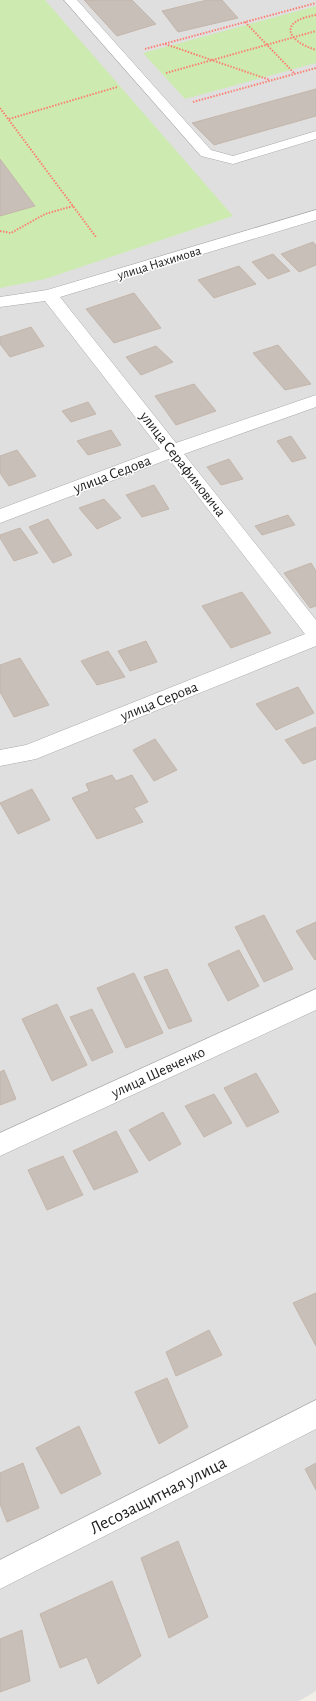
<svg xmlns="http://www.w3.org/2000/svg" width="316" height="1701" font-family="'Alegreya Sans',sans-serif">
	<rect width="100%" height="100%" fill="#f2efe9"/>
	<polygon fill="#e0dfdf" points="0,0 316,0 316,1691 299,1701 0,1701"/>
	<g fill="#cdebb0">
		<polygon points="0,0 45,0 233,216 45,279 0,288"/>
		<polygon points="316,6 316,63 185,99 143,53"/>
	</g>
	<g fill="#c7bfb8" stroke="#c4b6ab">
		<polygon points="84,0 132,0 156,24 117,36"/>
		<polygon points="207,0 222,0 238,18 178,32 162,11"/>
		<polygon points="316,89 316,116 214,145 192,123"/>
		<polygon points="0,159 35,206 0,216"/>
		<polygon points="313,242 316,245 316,265 299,272 281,254"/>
		<polygon points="273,254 290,271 268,279 252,262"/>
		<polygon points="239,266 256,284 214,298 198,280"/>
		<polygon points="134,293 161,328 114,343 86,309"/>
		<polygon points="31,327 44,346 10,357 0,344 0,337"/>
		<polygon points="278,345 311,384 285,390 253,353"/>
		<polygon points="156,346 173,362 141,375 126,357"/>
		<polygon points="194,384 216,411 176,425 155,396"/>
		<polygon points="88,402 96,414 71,422 62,411"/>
		<polygon points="111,430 121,445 88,455 77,441"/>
		<polygon points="291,436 306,458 292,462 277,441"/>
		<polygon points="17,450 36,476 9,486 0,473 0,456"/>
		<polygon points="229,459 243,479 221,485 207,467"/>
		<polygon points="154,485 169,509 142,517 126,495"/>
		<polygon points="104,499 121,518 97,529 79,508"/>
		<polygon points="288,515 295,525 262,535 255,526"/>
		<polygon points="48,519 72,555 53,563 29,527"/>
		<polygon points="20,528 38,553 14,561 0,538 0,535"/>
		<polygon points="311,563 316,571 316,606 310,608 284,573"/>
		<polygon points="242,592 271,633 231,648 202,606"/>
		<polygon points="146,641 157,662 130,671 118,651"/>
		<polygon points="108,651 125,677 97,685 81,661"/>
		<polygon points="20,658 49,705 14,717 0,692 0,665"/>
		<polygon points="298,687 314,713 276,730 256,704"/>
		<polygon points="316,727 316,759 303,764 285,740"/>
		<polygon points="155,739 177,770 154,781 133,750"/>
		<polygon points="112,775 116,781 132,775 148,802 134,808 143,822 97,839 72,798 89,791 86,784"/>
		<polygon points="32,789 50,820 18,834 0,803"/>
		<polygon points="264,915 293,969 264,982 235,927"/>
		<polygon points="316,922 316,959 315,960 296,931"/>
		<polygon points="239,950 259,986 228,1001 208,964"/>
		<polygon points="167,969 192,1021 169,1029 144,977"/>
		<polygon points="134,973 163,1033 126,1048 97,988"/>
		<polygon points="57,1004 87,1065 52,1081 22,1019"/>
		<polygon points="92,1009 113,1052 92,1061 70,1017"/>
		<polygon points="4,1070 16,1099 0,1105 0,1072"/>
		<polygon points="256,1073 279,1112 247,1127 224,1088"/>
		<polygon points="214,1094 232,1123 204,1137 185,1106"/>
		<polygon points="163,1112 181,1144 149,1161 129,1130"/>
		<polygon points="116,1131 138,1172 94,1190 73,1151"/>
		<polygon points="63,1156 83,1195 47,1210 28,1170"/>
		<polygon points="316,1293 316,1346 293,1303"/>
		<polygon points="209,1330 222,1355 176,1376 166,1352"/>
		<polygon points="167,1378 188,1427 159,1444 135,1392"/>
		<polygon points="79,1426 101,1474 61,1494 36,1448"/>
		<polygon points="23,1463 39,1508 7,1522 0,1504 0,1473"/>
		<polygon points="316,1463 316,1490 305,1469"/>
		<polygon points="178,1541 208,1617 169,1638 141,1558"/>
		<polygon points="112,1581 141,1656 98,1684 87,1657 60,1668 40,1614"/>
		<polygon points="22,1630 30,1681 0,1692 0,1639"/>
	</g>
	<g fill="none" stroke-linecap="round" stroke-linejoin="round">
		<defs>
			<polygon id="service" points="64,0 77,0 211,150 233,156 316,131 316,139 233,164 201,156"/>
			<g id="minor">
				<polygon points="316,210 316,220 60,297 176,443 316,395 316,407 184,454 316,620 316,646 36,759 0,766 0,750 26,745 305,634 169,459 0,523 0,509 160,449 45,301 0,307 0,297 47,290"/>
				<polygon points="316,989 316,1010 0,1156 0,1133"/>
				<polygon points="316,1400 316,1429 0,1589 0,1560"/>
			</g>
		</defs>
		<use href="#service" stroke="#a9a9a9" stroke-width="1"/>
		<use href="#minor" stroke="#a9a9a9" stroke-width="1"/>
		<g stroke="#fa8072" stroke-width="2" stroke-dasharray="1.5 1.5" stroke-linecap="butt">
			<path d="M 316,15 C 279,21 285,40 316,50"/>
			<polyline points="245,22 295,74"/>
			<polyline points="165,44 270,80"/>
			<polyline points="145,49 316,3"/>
			<polyline points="166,73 316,31"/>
			<polyline points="193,102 316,68"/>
			<polyline points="0,108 96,237"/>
			<polyline points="9,119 117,87"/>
			<polyline points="0,231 11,233 45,214 73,206"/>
		</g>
		<use href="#service" fill="#fff" fill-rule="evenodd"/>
		<use href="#minor" fill="#fff" fill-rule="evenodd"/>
	</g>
	<g text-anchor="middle" stroke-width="3" stroke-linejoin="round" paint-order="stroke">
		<g font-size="13" fill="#222" stroke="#fff">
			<text transform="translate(159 262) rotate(-17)" y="5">улица Нахимова</text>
		</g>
		<g font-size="15" fill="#222" stroke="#fff">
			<text transform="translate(183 464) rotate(52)" y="5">улица Серафимовича</text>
			<text transform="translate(112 474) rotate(-21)" y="5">улица Седова</text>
			<text transform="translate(159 701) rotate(-22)" y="5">улица Серова</text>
			<text transform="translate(158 1072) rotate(-25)" y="5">улица Шевченко</text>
		</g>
		<g font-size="18" fill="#222" stroke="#fff">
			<text transform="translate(158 1495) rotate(-27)" y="6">Лесозащитная улица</text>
		</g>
	</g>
</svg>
